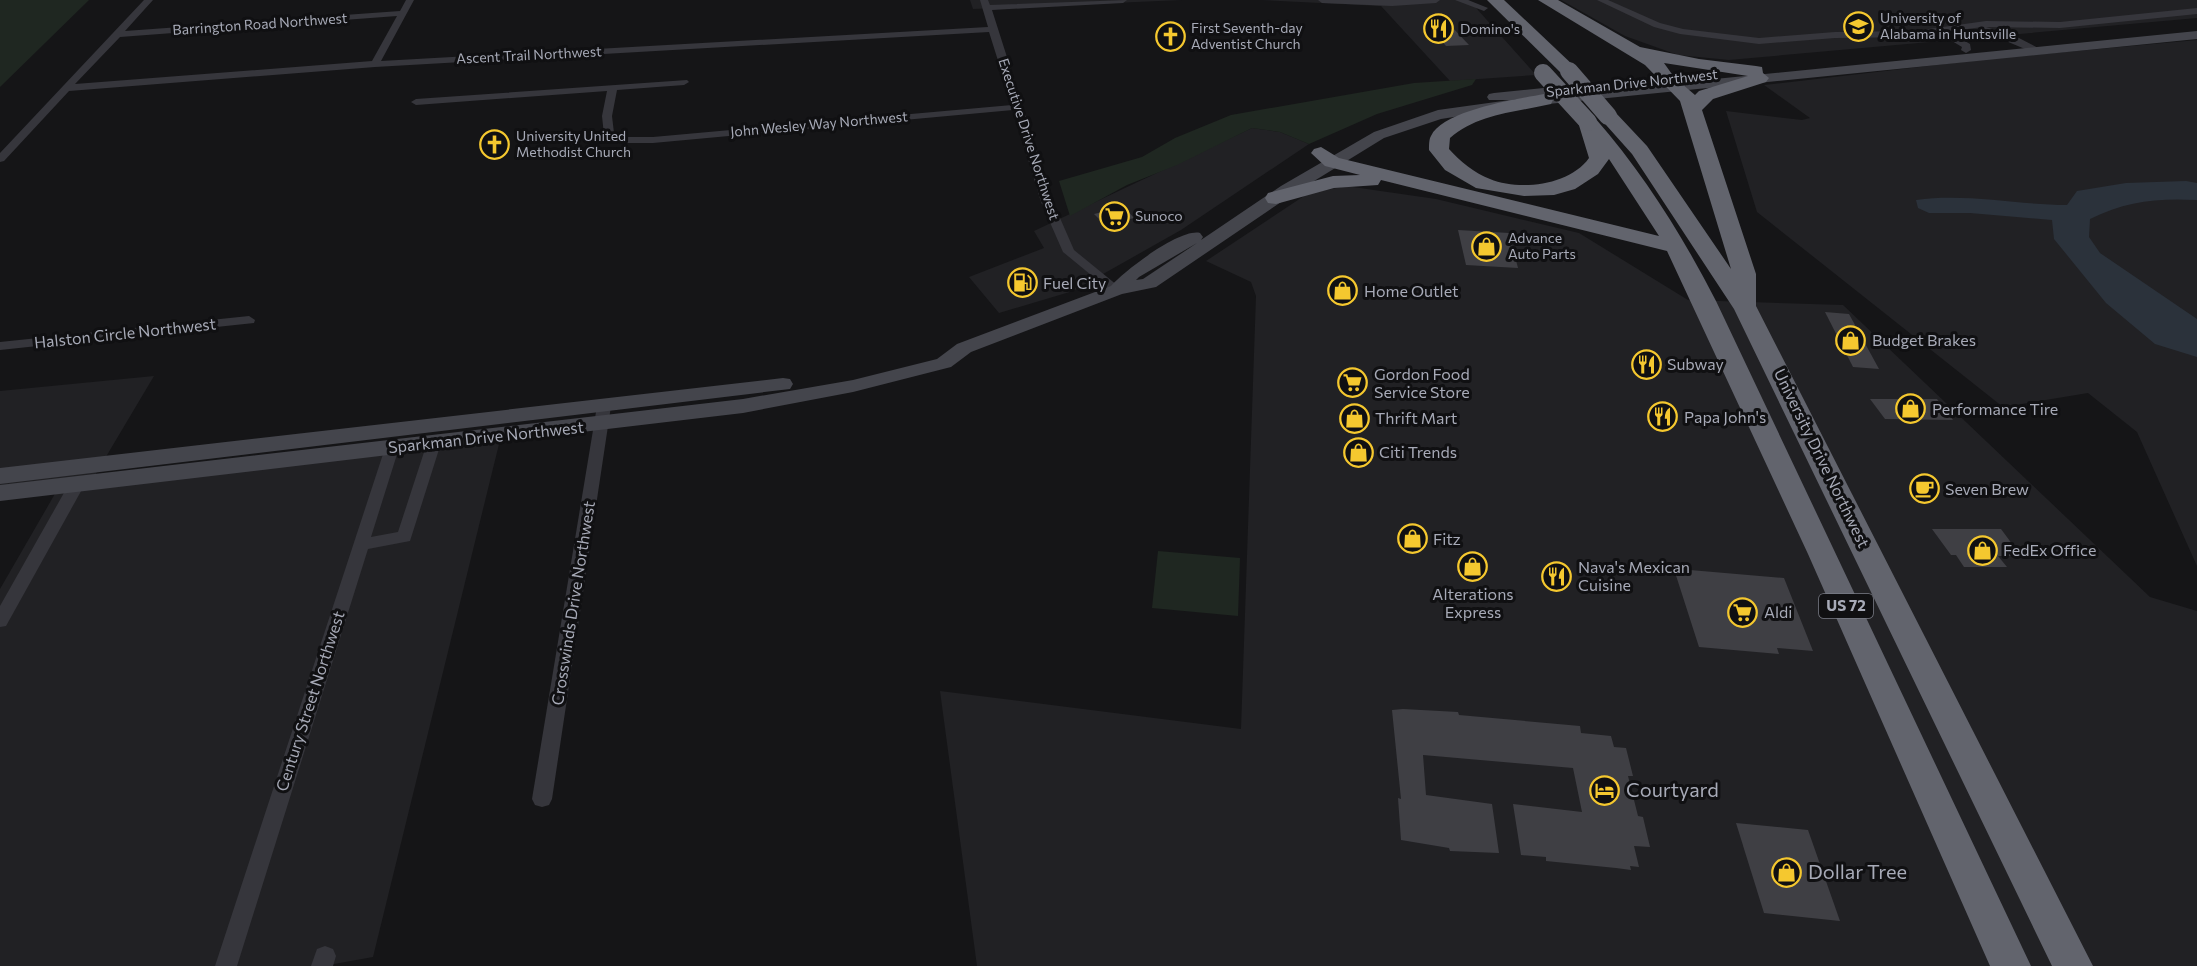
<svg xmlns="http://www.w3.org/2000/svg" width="2197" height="966" font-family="Commissioner,sans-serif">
	<rect width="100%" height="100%" fill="#151517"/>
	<g fill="#212124">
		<polygon points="970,0 1182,0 973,9"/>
		<polygon points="1261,0 1469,0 1536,75 1450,81 1381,6"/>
		<polygon points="1561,0 2197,0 2197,18 1729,60 1678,55 1625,36"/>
		<polygon points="2197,40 2197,566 2137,432 2088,393 2003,407 1757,212 1726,111 1802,120 1810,118 1764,85 1988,59"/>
		<polygon points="1252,128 1280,132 1309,144 1181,230 1073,291 999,313 969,277 1044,248 1034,231"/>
		<polygon points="1346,186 1436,199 1579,233 1688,300 1843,305 2150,597 2197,611 2197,966 977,966 940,691 1241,729 1256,296 1251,282 1206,261 1307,194"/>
		<polygon points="154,376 88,487 500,440 373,957 323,966 0,966 0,589 56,492 0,498 0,391"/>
	</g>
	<g fill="#1f2721">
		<polygon points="0,0 89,0 0,87"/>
		<polygon points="1476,79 1472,85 1377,114 1309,144 1280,132 1252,128 1177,165 1127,185 1070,216 1059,181 1142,157 1175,138 1231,115 1414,83"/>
		<polygon points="1158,551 1240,558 1238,616 1152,608"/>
	</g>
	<path fill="#2b323b" d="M 2186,181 L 2197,183 L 2197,200 C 2157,198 2126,201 2090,219 L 2089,237 L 2100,253 L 2197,319 L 2197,357 L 2155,344 L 2106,303 L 2054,239 L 2052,220 L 1970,213 L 1929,213 L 1918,208 L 1916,200 C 1967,193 2016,205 2067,205 L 2077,191 L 2126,183 Z"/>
	<g fill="#3f3f44">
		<polygon points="1451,26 1469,45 1446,46 1430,28"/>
		<polygon points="1124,207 1134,218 1105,225 1094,214"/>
		<polygon points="1458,230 1509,233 1518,268 1466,265"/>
		<polygon points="1825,312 1849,314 1879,369 1853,367"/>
		<polygon points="1870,399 1937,399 1953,420 1885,419"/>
		<polygon points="1932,529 2001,529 2021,556 1998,556 2007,567 1964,567 1956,555 1951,555"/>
		<polygon points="1672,563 1688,564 1690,570 1784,578 1813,651 1777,648 1779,654 1699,647"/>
		<polygon points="1403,709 1458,712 1459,715 1580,726 1581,733 1611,736 1614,747 1626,748 1633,776 1628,776 1638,816 1643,817 1650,847 1634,846 1639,867 1630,866 1631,870 1616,868 1546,861 1546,857 1521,855 1513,804 1582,812 1573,768 1423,755 1426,795 1492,804 1499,853 1450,851 1449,848 1401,840 1398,798 1401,799 1392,710"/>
		<polygon points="1736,823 1808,830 1840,921 1764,913"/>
	</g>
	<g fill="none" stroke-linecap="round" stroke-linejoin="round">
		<g fill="#36363c" fill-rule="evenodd">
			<path d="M 144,0 L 153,0 L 125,31 L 400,11 L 406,0 L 414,0 L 381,61 L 988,27 L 980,0 L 988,0 L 990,5 L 1127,0 L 1123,3 L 992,10 L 1053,202 L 1074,250 L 1123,290 L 1121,293 L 1113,293 L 1063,252 L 1041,202 L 1013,110 L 653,143 L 619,143 L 604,135 L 602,116 L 607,91 L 416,105 L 411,102 L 416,99 L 687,80 L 689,82 L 684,85 L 617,90 L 612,116 L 614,133 L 621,137 L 653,137 L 1012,105 L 989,32 L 375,67 L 69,91 L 4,161 L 0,162 L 0,153 ZM 397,16 L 372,61 L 75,84 L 120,37 Z"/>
			<polygon points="1318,0 1440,0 1436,3 1392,6 1322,3"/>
			<polygon points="1455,0 1468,0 1488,8 1484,11"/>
			<polygon points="1597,0 1608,0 1660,23 1683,29 1759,38 1835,32 1914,31 1986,21 2060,22 2197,8 2197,14 2060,28 1986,27 2017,37 2040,49 2042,51 2037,54 1982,31 1982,27 1938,33 1958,37 1970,44 1971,50 1966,53 1961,50 1962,47 1952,41 1935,38 1933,36 1937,33 1914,37 1835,38 1759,44 1680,34 1654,27"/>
			<polygon points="249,316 255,320 254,323 0,350 0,342"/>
			<polygon points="604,402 611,406 552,799 549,805 542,807 535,805 532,799 597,406"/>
			<polygon points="434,438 441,443 410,541 368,549 237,966 215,966 385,448 392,443 399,448 371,537 398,532 427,443"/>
			<polygon points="77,479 85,484 6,626 0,627 0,606 69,484"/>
			<polygon points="325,946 333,949 336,956 333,966 311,966 317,949"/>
		</g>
		<g fill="#44454c" fill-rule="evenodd">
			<path d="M 2197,31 L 2197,39 L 1548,104 L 1541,100 L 1545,96 L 1512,100 L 1519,104 L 1517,107 L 1441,119 L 1384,138 L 1293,194 L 1156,287 L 1122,294 L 971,352 L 951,367 L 853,392 L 743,413 L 0,501 L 0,485 L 743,399 L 853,380 L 937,359 L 957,344 L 1111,286 C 1124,271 1180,228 1200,233 L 1203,237 L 1201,240 L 1281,186 L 1374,132 L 1438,110 L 1510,100 L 1489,100 L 1487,97 L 1489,94 L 1494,93 L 1563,86 L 1570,90 L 1565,94 ZM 1197,243 L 1143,279 L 1136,280 L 1139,277 Z"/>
			<polygon points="783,378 790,379 793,384 790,389 0,484 0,468"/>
		</g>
		<g fill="#62646d" fill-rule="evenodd">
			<polygon points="1487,0 1504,0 1575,67 1578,71 1575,75 1563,75"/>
			<path d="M 1538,0 L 1558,0 L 1640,47 L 1699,59 L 1756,66 L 1762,67 L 1763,73 L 1769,78 L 1766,82 L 1713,99 L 1702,110 L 1756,274 L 1756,306 L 2093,966 L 2052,966 L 1734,309 L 1632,154 L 1598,116 L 1608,110 L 1615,112 L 1647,146 L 1731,269 L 1680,101 L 1645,65 ZM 1664,63 L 1748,76 L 1699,91 L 1695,95 L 1674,77 Z"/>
			<path d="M 1544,94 L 1553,100 L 1551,104 C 1517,112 1477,114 1450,138 L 1449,149 C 1460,161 1474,173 1490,179 C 1519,191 1569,186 1589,158 L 1578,122 L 1588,116 L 1595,118 C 1644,174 1682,235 1716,301 L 2031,966 L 1990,966 L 1808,554 L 1667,251 L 1381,180 L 1378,185 L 1334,188 L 1276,204 L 1268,203 L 1265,198 L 1268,193 L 1333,176 L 1360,175 L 1325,166 L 1311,153 L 1314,149 L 1321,147 L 1339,158 L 1659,236 L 1609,159 L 1598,174 L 1575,189 L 1554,195 L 1524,196 L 1476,188 L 1445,170 L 1429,150 C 1429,145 1429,139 1431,136 C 1443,110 1518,99 1544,94 Z"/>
		</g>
		<g stroke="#62646d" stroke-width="18">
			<polyline points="1569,71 1608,116"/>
			<polyline points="1543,73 1588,122"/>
		</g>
	</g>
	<defs>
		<symbol id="university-ring" viewBox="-11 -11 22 22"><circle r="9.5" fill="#101012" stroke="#f5c82f" stroke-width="1.5"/><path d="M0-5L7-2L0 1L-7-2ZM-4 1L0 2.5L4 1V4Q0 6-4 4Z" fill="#f5c82f"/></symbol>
		<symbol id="restaurant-ring" viewBox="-11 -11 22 22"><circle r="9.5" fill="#101012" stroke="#f5c82f" stroke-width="1.5"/><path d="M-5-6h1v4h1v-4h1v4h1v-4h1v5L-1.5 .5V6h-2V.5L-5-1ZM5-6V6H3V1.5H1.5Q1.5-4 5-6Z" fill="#f5c82f"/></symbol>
		<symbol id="church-ring" viewBox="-11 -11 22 22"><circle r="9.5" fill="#101012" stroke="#f5c82f" stroke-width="1.5"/><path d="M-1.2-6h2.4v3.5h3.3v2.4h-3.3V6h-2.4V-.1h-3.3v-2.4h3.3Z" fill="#f5c82f"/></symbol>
		<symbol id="supermarket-ring" viewBox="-11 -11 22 22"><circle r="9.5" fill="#101012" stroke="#f5c82f" stroke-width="1.5"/><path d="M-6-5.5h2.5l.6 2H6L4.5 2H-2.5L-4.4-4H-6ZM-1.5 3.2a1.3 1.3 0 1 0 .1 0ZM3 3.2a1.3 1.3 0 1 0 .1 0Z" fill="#f5c82f"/></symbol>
		<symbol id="shop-ring" viewBox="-11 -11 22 22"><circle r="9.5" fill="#101012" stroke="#f5c82f" stroke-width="1.5"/><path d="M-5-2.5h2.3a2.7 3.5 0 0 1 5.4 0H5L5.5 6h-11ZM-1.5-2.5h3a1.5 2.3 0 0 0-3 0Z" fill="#f5c82f"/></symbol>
		<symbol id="fuel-ring" viewBox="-11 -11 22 22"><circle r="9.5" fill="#101012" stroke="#f5c82f" stroke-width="1.5"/><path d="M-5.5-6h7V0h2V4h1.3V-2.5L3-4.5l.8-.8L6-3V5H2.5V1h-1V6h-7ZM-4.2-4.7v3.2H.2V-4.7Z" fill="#f5c82f"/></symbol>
		<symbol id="cafe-ring" viewBox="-11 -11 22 22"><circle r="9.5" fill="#101012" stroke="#f5c82f" stroke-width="1.5"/><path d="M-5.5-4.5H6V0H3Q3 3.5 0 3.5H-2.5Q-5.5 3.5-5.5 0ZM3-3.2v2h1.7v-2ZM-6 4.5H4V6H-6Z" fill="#f5c82f"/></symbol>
		<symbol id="hotel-ring" viewBox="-11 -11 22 22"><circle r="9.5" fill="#101012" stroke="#f5c82f" stroke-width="1.5"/><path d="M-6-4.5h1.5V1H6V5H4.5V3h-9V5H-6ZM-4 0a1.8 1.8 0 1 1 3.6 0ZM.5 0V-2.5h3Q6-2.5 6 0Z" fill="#f5c82f"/></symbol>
	</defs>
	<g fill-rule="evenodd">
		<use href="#university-ring" x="1842" y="10" width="33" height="33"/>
		<use href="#restaurant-ring" x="1422" y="12" width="33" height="33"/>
		<use href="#church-ring" x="1154" y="20" width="33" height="33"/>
		<use href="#church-ring" x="478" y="128" width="33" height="33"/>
		<use href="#supermarket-ring" x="1098" y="200" width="33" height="33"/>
		<use href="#shop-ring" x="1470" y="230" width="33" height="33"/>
		<use href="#fuel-ring" x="1006" y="266" width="33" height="33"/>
		<use href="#shop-ring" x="1326" y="274" width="33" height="33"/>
		<use href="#shop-ring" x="1834" y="324" width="33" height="33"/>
		<use href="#restaurant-ring" x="1630" y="348" width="33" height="33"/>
		<use href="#supermarket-ring" x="1336" y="366" width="33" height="33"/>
		<use href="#shop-ring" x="1894" y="392" width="33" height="33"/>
		<use href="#restaurant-ring" x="1646" y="400" width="33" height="33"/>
		<use href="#shop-ring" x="1338" y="402" width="33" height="33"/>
		<use href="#shop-ring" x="1342" y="436" width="33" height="33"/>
		<use href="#cafe-ring" x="1908" y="472" width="33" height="33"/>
		<use href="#shop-ring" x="1396" y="522" width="33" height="33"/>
		<use href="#shop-ring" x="1966" y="534" width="33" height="33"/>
		<use href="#shop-ring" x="1456" y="550" width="33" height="33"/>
		<use href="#restaurant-ring" x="1540" y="560" width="33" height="33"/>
		<use href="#supermarket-ring" x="1726" y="596" width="33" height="33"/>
		<use href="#hotel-ring" x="1588" y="774" width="33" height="33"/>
		<use href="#shop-ring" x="1770" y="856" width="33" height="33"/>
	</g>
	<g text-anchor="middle" stroke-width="6" stroke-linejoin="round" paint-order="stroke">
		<g font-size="14" fill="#a7aab7" stroke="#101012" text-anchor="start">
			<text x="1880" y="23">University of<tspan x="1880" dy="16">Alabama in Huntsville</tspan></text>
			<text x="1191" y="33">First Seventh-day<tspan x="1191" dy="16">Adventist Church</tspan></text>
			<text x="1460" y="34">Domino's</text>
			<text x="516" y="141">University United<tspan x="516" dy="16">Methodist Church</tspan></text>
			<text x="1135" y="221">Sunoco</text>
			<text x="1508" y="243">Advance<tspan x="1508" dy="16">Auto Parts</tspan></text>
		</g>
		<g font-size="14" fill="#a7aab7" stroke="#101012">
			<text transform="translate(260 24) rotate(-4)" y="5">Barrington Road Northwest</text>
			<text transform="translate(529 55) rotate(-3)" y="5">Ascent Trail Northwest</text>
			<text transform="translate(1632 83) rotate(-6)" y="5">Sparkman Drive Northwest</text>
			<text transform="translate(819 124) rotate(-5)" y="5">John Wesley Way Northwest</text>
			<text transform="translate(1029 139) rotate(72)" y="5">Executive Drive Northwest</text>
		</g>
		<rect fill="#101012" stroke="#7a7c86" stroke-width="1.5" x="1819" y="594" width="54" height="24" rx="4.5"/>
		<g font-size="15" font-weight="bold" fill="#a7aab7">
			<text x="1846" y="611">US 72</text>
		</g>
		<g font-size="16" fill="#a7aab7" stroke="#101012" text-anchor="start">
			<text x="1043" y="289">Fuel City</text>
			<text x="1364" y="297">Home Outlet</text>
			<text x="1872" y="346">Budget Brakes</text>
			<text x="1667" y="370">Subway</text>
			<text x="1374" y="380">Gordon Food<tspan x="1374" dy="18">Service Store</tspan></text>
			<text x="1932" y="415">Performance Tire</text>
			<text x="1684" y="423">Papa John's</text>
			<text x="1375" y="424">Thrift Mart</text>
			<text x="1379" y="458">Citi Trends</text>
			<text x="1945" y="495">Seven Brew</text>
			<text x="1433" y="545">Fitz</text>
			<text x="2003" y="556">FedEx Office</text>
			<text x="1578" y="573">Nava's Mexican<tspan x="1578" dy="18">Cuisine</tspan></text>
			<text x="1473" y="600" text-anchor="middle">Alterations<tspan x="1473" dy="18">Express</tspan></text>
			<text x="1764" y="618">Aldi</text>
		</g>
		<g font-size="16" fill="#a7aab7" stroke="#101012">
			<text transform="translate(125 333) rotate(-6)" y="6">Halston Circle Northwest</text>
			<text transform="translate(486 437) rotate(-6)" y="6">Sparkman Drive Northwest</text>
			<text transform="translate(1822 458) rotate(64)" y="6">University Drive Northwest</text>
			<text transform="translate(573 603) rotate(-81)" y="6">Crosswinds Drive Northwest</text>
			<text transform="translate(310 701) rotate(-72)" y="6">Century Street Northwest</text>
		</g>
		<g font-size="20" fill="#a7aab7" stroke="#101012" text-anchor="start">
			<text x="1626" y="797">Courtyard</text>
			<text x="1808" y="879">Dollar Tree</text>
		</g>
	</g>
</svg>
